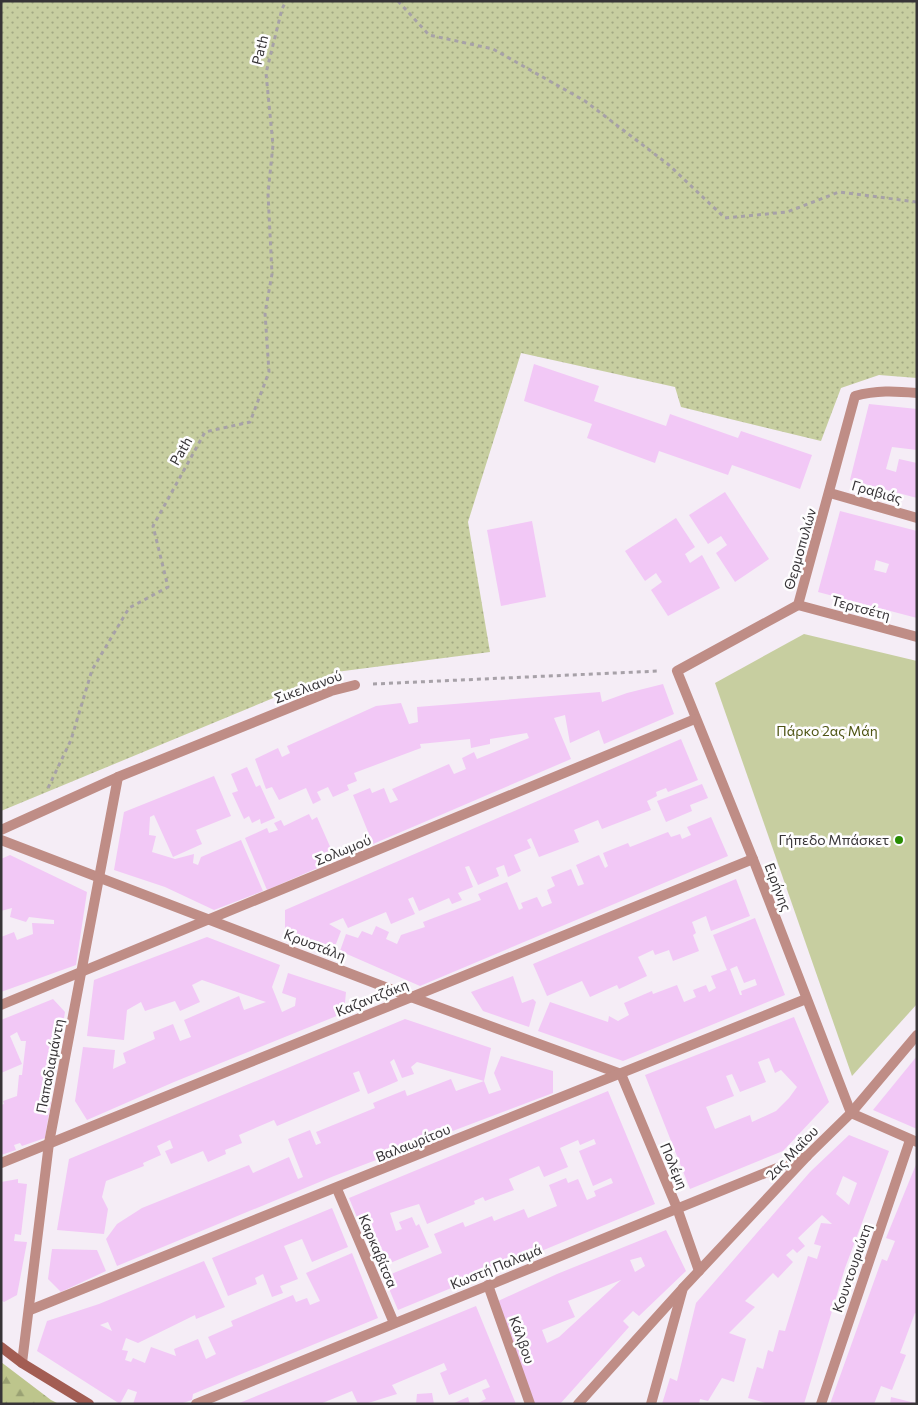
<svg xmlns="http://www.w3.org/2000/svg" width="918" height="1405" font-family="Commissioner,sans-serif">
	<defs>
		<pattern id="grass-dots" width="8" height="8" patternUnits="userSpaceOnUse" patternTransform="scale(1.25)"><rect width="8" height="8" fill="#c7cea0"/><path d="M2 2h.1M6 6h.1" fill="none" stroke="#a2a883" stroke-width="1.8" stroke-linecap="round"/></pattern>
		<pattern id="forest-firs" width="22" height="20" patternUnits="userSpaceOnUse" patternTransform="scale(1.25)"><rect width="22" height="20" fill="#bdc58c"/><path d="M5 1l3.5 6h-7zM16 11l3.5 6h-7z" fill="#9aa173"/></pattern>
	</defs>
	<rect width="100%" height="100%" fill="#f5edf6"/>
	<polygon fill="url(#grass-dots)" points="1,1 917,1 917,378 879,375 841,388 821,441 681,407 675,387 521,353 468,522 490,652 336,672 1,811"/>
	<polygon fill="url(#forest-firs)" points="1,1362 51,1400 59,1404 1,1404"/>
	<polygon fill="#c7cea0" points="804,634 917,661 917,1004 852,1076 715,683"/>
	<g fill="#f2c8f6" fill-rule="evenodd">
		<polygon points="534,364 599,386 594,401 666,426 670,414 738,438 741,431 812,455 800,489 732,465 728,475 659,451 655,463 587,438 592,424 524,401"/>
		<polygon points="869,404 917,409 917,450 892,447 886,469 896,472 899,459 917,463 917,498 850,480"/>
		<polygon points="725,492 769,559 735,582 716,553 727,545 721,536 708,544 689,515"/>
		<path d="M 840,511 L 917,531 L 917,618 L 818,592 ZM 876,560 L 889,564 L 886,573 L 874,570 Z"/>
		<polygon points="676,518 695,547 685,554 690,563 702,555 720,588 668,616 651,590 662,582 656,573 645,581 625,551"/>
		<polygon points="532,521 546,597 501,606 487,530"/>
		<polygon points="663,684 674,714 604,744 599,730 570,743 565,715 554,718 571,759 373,844 353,795 370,788 372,793 384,788 390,803 398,800 392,789 449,764 454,774 466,769 462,758 474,752 477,759 529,738 527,733 490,739 490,744 471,748 470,739 420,744 421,748 354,773 357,781 347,785 349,790 333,797 328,787 317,792 321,800 313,804 306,788 279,800 272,787 266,789 255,759 278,748 282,757 290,753 287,746 376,706 401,703 409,724 418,722 417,707 600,692 602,702 627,693"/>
		<polygon points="681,739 698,780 668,792 666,788 656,792 657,796 647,801 651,810 602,829 598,820 574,830 579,842 539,857 531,838 527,840 531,848 514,855 521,871 508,877 504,865 496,868 499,876 478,885 469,866 465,867 473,887 458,893 462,900 452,904 449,898 419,911 413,897 408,899 415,914 391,924 386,912 348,928 343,918 329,924 341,931 334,949 285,932 285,910"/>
		<polygon points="247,767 256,787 260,785 275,818 261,824 260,819 252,823 249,816 244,819 232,793 238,791 231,774"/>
		<polygon points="214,776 231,816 196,830 202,844 173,857 154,815 150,817 149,835 156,836 152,852 175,859 194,854 193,863 198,865 201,857 241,840 263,891 214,910 165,887 114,870 124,812"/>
		<polygon points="702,784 708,798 690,805 692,811 666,822 657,801"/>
		<polygon points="309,814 312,820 317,817 336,860 267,890 245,838 267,828 269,833 278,830 274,823 281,820 284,826"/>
		<polygon points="711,817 728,856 420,986 340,951 346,934 358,938 362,931 372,935 376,926 389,932 386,939 397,944 401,935 425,927 423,922 481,900 478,894 507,882 519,910 523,908 521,903 537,897 542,907 552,903 547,890 555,886 551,877 571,869 578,886 584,884 576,865 599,855 605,868 608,866 603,853 628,843 630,847 668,832 671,837 680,834 682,839 691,835 687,827"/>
		<polygon points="10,855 87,892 76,965 1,992 1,937 14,932 17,940 33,934 32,923 54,924 54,920 29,917 26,922 10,917 12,908 1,911 1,859"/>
		<polygon points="736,879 750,916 711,931 706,916 692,922 696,933 693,935 699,951 673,961 669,950 655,955 653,950 638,957 647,976 619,989 617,985 590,997 582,981 547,996 533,964"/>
		<path d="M 755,918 L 785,995 L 623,1061 L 538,1031 L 550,1002 L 608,1022 L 609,1016 L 618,1021 L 629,1015 L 624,1003 L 652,991 L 653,994 L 677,985 L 684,1002 L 696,997 L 693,990 L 706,985 L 709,992 L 716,988 L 711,976 L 727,970 L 713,935 ZM 737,966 L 744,983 L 755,979 L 757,985 L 741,991 L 742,995 L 740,995 L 730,969 Z"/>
		<polygon points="207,937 280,965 272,987 282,1012 295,1006 296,998 282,993 288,973 346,992 344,1013 174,1082 87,1120 75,1101 83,1047 115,1050 113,1069 126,1063 123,1053 155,1039 153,1032 173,1024 180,1041 191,1037 184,1020 239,996 244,1010 266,1002 202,980 192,985 200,1002 180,1011 175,1001 145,1011 141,1002 127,1010 124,1040 87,1036 94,980"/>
		<polygon points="513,976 522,1003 533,999 536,1002 529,1027 483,1011 471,992"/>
		<polygon points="53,999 65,1012 45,1138 22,1146 20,1143 14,1145 16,1150 1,1155 1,1105 4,1104 3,1101 17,1096 19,1075 22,1075 26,1041 21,1041 17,1032 10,1036 22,1064 1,1073 1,1020"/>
		<path d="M 794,1017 L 829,1102 L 783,1151 L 690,1189 L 645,1075 ZM 769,1058 L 775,1073 L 781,1070 L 797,1087 L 789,1098 L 776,1111 L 752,1122 L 750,1115 L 715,1129 L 706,1107 L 734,1096 L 726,1076 L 732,1074 L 740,1092 L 766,1082 L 758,1062 Z"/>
		<polygon points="405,1019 491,1048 484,1081 417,1062 411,1067 414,1074 402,1078 394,1059 390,1062 398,1081 368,1094 359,1071 353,1073 360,1091 277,1126 274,1120 239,1135 242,1143 225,1150 226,1154 208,1162 203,1151 171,1164 165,1151 173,1148 170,1140 157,1146 161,1155 143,1163 144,1166 106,1181 102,1197 108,1209 104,1234 57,1230 69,1159"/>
		<polygon points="501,1056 553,1071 553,1093 334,1176 117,1266 106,1239 117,1224 142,1208 249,1165 253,1173 289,1157 298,1179 303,1177 288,1139 310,1130 316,1145 321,1143 316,1132 375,1108 373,1103 405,1090 407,1096 451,1079 456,1091 484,1081 489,1094 501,1090 494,1073"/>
		<polygon points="917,1056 917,1129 873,1110"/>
		<polygon points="608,1091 655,1204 398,1310 384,1277 442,1253 434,1234 463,1222 465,1227 492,1216 494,1221 524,1209 528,1218 557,1206 549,1185 566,1178 568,1183 578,1179 587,1200 596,1196 594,1191 613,1183 611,1178 593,1186 579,1151 596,1144 594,1139 580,1145 578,1140 560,1148 568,1167 544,1177 539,1166 509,1179 514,1190 485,1201 483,1197 474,1201 475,1204 427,1224 419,1204 390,1213 396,1231 402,1229 399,1222 412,1217 416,1226 419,1224 429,1247 378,1268 349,1198"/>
		<path d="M 849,1135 L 889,1151 L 845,1268 L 804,1404 L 769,1404 L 748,1398 L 757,1367 L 763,1369 L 768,1350 L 773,1352 L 779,1330 L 785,1331 L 808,1256 L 817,1259 L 821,1246 L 814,1244 L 821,1223 L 832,1224 L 822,1215 L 798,1238 L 805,1246 L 797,1253 L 793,1249 L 786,1255 L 793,1262 L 778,1278 L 773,1273 L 745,1301 L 755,1307 L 729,1333 L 746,1339 L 734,1382 L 722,1378 L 708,1401 L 700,1399 L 699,1404 L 662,1404 L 670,1378 L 677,1381 L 696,1303 L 810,1172 ZM 843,1176 L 857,1183 L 849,1205 L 836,1194 Z"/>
		<polygon points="917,1162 917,1314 915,1313 900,1353 906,1355 892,1390 881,1386 874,1404 830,1404 882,1259 887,1261 895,1241 886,1238"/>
		<polygon points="18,1179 18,1183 27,1184 21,1235 15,1234 14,1241 27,1242 17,1295 4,1302 1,1300 1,1182"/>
		<polygon points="332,1208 348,1247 312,1262 302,1239 284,1246 298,1279 280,1286 283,1293 272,1297 263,1274 255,1278 257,1284 228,1296 212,1258"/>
		<path d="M 666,1230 L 686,1271 L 639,1316 L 633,1311 L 623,1321 L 629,1327 L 560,1404 L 535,1404 L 496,1302 L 557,1274 ZM 641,1257 L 645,1266 L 635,1272 L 630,1260 ZM 621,1280 L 559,1337 L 547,1343 L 542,1330 L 575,1317 L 568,1301 Z"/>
		<polygon points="52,1249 97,1250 106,1271 61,1292 48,1279"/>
		<path d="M 352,1253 L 378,1318 L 193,1394 L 192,1400 L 180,1404 L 133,1404 L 137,1392 L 128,1389 L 120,1404 L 37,1351 L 47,1321 L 99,1304 L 204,1261 L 225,1307 L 196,1319 L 195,1315 L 138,1343 L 126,1338 L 122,1350 L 128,1351 L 125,1360 L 131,1362 L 133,1358 L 145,1363 L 151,1347 L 176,1356 L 174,1349 L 198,1339 L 206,1359 L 216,1354 L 208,1337 L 233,1326 L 231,1321 L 293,1295 L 296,1302 L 307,1298 L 310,1305 L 320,1301 L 306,1273 ZM 108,1322 L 112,1331 L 100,1325 Z"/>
		<polygon points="476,1306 516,1404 476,1404 486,1399 482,1390 490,1387 486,1379 449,1395 440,1373 447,1370 444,1363 392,1385 397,1394 365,1404 358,1404 352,1391 320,1404 237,1404"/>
		<polygon points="432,1393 434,1404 416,1404 417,1394"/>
		<polygon points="468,1397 470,1404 452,1404"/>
		<polygon points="891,1397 915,1403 915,1404 890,1404"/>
	</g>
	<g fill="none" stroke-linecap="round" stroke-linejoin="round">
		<g stroke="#a7a1a8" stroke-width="3" stroke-dasharray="4 4" stroke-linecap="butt">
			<polyline points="398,1 429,35 493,49 585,101 669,165 725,218 787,212 839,192 917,202"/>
			<polyline points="373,684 659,671"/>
			<polyline points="48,788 71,740 92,670 129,608 168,587 153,526 205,432 250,422 269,372 265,313 272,274 268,193 273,145 266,73 282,9 286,1"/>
		</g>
		<polyline stroke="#bf8d86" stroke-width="10" points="578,1404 683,1288"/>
		<g stroke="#bf8d86" stroke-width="10">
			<path d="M 917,393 C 895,391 876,390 855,396 L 798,605 L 677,671 L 753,859 L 851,1113 L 917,1142"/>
			<polyline points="830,493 917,518"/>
			<polyline points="798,605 917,637"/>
			<polyline points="1,830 118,777 331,691 355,685"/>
			<polyline points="1,840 411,997 621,1074 677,1208 699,1271"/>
			<polyline points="1,1005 695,719"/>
			<polyline points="1,1163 753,859"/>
			<polyline points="337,1189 394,1323"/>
			<polyline points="488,1285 530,1404"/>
			<polyline points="30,1310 806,999"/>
			<polyline points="22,1363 49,1143 118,777"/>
			<polyline points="196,1404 807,1156"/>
			<polyline points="651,1404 683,1288 807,1156 851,1113 917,1035"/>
			<polyline points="821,1404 910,1140"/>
		</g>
		<polyline stroke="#a35d53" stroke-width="10" points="1,1347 22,1363 89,1404"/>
	</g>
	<circle fill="#298c03" stroke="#fefdfe" stroke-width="2" cx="899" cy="840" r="5"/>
	<g text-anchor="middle" stroke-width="5" stroke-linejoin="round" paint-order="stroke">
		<g font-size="14" fill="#373437" stroke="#fefdfe">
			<text transform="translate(260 50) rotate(-76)" y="5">Path</text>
			<text transform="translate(181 451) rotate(-60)" y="5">Path</text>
			<text transform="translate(877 492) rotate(16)" y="5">Γραβιάς</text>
			<text transform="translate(800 549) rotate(-74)" y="5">Θερμοπυλών</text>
			<text transform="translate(861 608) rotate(15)" y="5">Τερτσέτη</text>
			<text transform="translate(308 687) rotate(-20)" y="5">Σικελιανού</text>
			<text transform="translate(343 850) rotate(-22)" y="5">Σολωμού</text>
			<text transform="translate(778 887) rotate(69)" y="5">Ειρήνης</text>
			<text transform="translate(315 945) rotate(21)" y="5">Κρυστάλη</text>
			<text transform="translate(372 998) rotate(-22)" y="5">Καζαντζάκη</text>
			<text transform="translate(50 1066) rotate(-79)" y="5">Παπαδιαμάντη</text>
			<text transform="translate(413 1143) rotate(-22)" y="5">Βαλαωρίτου</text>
			<text transform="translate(792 1153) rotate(-46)" y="5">2ας Μαΐου</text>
			<text transform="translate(674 1166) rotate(67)" y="5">Πολέμη</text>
			<text transform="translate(378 1251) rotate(67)" y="5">Καρκαβίτσα</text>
			<text transform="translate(496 1267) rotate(-22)" y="5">Κωστή Παλαμά</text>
			<text transform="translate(852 1268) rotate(-71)" y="5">Κουντουριώτη</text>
			<text transform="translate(522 1340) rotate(70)" y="5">Κάλβου</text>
		</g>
		<g font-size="14" fill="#4e5413" stroke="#fefdfe">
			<text x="827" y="736">Πάρκο 2ας Μάη</text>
		</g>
		<g font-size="14" fill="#373437" stroke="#fefdfe" text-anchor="end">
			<text x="889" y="845">Γήπεδο Μπάσκετ</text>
		</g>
	</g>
	<rect width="918" height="1405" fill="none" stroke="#373437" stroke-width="5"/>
</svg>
